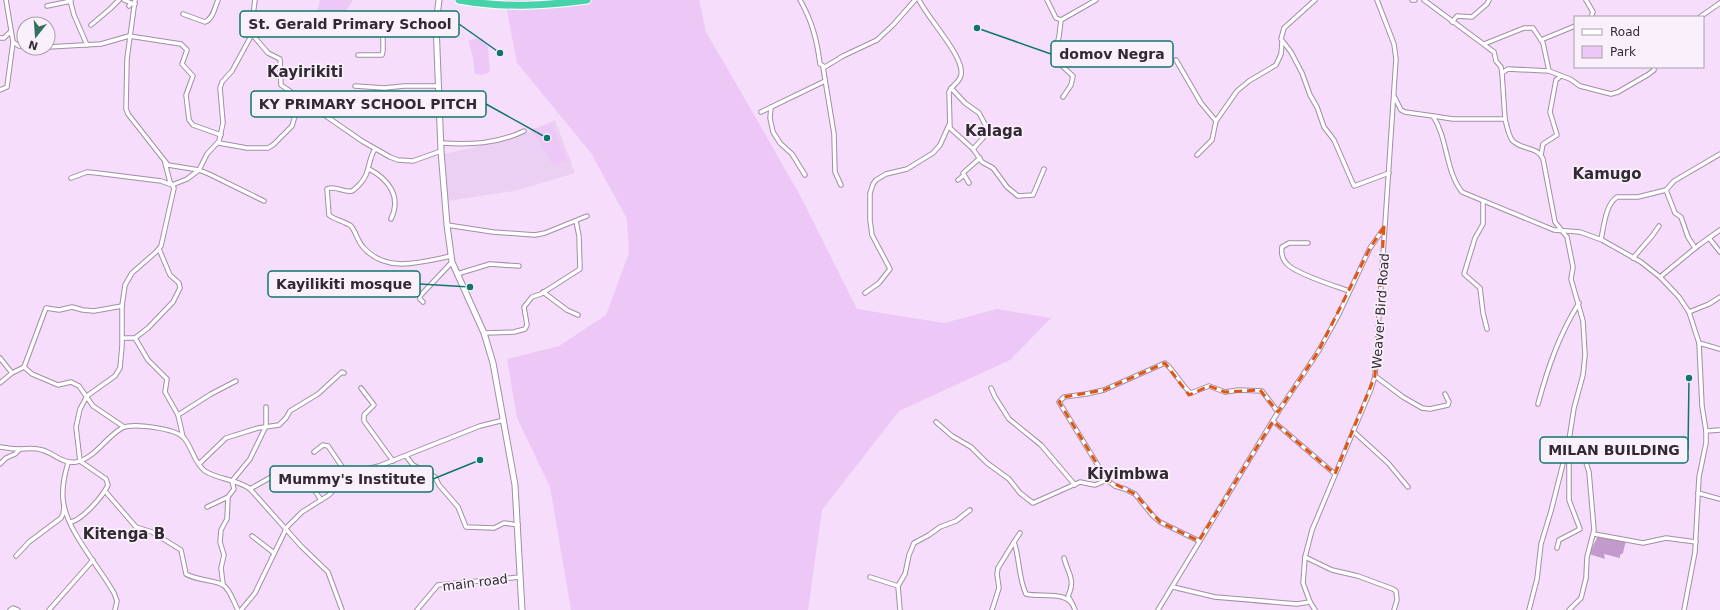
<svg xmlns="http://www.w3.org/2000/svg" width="1720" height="610" font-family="'DejaVu Sans',sans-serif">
	<rect width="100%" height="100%" fill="#f5ddfb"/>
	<polygon fill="#ecd0f3" points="555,120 575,173 514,191 448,201 444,154 517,137"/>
	<g fill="#edc8f6">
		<polygon points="320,0 353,0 343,16 353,18 355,29 313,17 316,17"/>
		<polygon points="505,0 699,0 706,32 756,118 802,199 857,309 944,323 997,309 1051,318 1010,360 899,411 822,510 808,610 571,610 550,487 517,418 507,359 559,346 606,315 629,253 627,219 591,153 517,63"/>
		<polygon points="482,38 488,47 490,72 482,75 475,74 473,58 468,40"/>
		<polygon points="552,124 568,161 553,166 532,129"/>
	</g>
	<polygon fill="#c29acc" points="1599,534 1626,540 1623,553 1620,555 1620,558 1604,554 1605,559 1589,554"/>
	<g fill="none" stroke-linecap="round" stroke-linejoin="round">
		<defs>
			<g id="street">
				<polyline points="6,0 13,42 19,46 24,46"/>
				<polyline points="70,0 74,15 87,45"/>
				<polyline points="124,0 131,3"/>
				<polyline points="135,0 127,59 126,109 128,114 168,165 199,170 209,174 264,201"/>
				<path d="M 800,0 C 812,21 817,40 820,64 L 825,67 L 843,56 L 877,40 L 893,25 L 915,0"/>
				<path d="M 919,0 C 928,19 965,57 961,75 C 960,82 952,85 949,92 L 950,128 L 973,149 L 982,162 L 993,168 L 1007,187 L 1018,196 L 1033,195 L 1044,169"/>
				<polyline points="1047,0 1056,18 1061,20 1096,0"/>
				<polyline points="1315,0 1284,28 1281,39 1291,52 1302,73 1310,95 1317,107 1324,127 1334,140 1354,186 1389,173"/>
				<polyline points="1412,0 1415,0"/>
				<polyline points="1424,0 1494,52 1496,61 1501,67 1502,73 1505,119 1453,119 1433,116"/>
				<polyline points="1586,0 1593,12 1591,17"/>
				<polyline points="47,6 71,1"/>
				<polyline points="129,6 131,3 135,4"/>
				<path d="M 183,14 L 205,22 C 213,19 215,7 218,0"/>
				<polyline points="1700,17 1720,3"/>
				<polyline points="1061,20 1059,37 1054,54 1061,65 1073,76 1071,85 1063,97"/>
				<polyline points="1452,22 1457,16 1472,17 1487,4 1489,0"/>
				<polyline points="91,25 110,9 119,0"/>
				<polyline points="251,33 268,53 280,59 281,85 362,141 390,157 398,160 413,161 441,151"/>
				<polyline points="0,38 4,38 10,32"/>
				<polyline points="1541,40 1575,26"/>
				<polyline points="1484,44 1524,28 1533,28 1543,43 1549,71"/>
				<polyline points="48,47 101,44 129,36 181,44 187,50 182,64 193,76 186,95 189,120 193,125 221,135"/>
				<polyline points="358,55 382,55 383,51 383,20 436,24"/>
				<polyline points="1176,60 1201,103 1216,121"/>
				<polyline points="823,67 834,134 835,172 841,185"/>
				<polyline points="1502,73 1508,69 1549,71 1570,79 1580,86 1611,94 1618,92 1649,74 1654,70 1654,67"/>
				<polyline points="355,86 384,88 404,86 439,86"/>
				<polyline points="951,88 965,103 979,113 987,128 983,138 973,149"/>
				<polyline points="0,90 7,87 13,42"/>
				<path d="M 1394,96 L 1401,110 L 1405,112 L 1433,116 C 1448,139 1445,170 1462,192 L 1554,230 L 1580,232 L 1602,240 L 1641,262 L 1660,277 L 1679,297 L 1689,312 L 1699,343 L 1702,406 L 1706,431 L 1706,443 L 1699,477 L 1695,552 L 1684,610"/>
				<polyline points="771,107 770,118 773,132 780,143 792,154 805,175"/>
				<polyline points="761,112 825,81"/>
				<path d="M 1505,119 C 1507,126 1508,134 1512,140 C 1520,150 1538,146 1543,159 L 1555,222 L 1567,237 L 1573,267 L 1571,279 L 1583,321 L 1585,355 L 1583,375 L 1574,408 L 1569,440 L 1551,511 L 1541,544 L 1537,579 L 1529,610"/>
				<polyline points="219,143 247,148 268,148 273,145 292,126 295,116 296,104 298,98"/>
				<path d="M 441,143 C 470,145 497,144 524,131"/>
				<path d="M 375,149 C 367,161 371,173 359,185 C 357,187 354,190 352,191 C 344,193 335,185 327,189 L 329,215 C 335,220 344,221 351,226 C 355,230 358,242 363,247 C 386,274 422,262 451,256"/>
				<polyline points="1197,155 1212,140 1216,121 1237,91 1249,81 1276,65 1281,54 1282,42"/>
				<polyline points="1541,155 1543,144 1557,135 1550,112 1556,80 1561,76"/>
				<path d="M 369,169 C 388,179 402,196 391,219"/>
				<polyline points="71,178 87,172 97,173 161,181 172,185 187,179 199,170 207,154 219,141 223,123 220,88 222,82 232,71 250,38 255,0"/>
				<polyline points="958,180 964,175"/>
				<polyline points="969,183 963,173 980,158"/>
				<polyline points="1666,190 1675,213 1681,217 1688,237 1695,248"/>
				<polyline points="1483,201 1483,224 1475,238 1464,274 1480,288 1483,313 1487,329"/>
				<polyline points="447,225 493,232 535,235 545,233 587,216"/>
				<polyline points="1709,238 1720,252"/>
				<path d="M 1601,239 C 1604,227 1605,205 1617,197 L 1638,197 L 1666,190 L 1674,181 L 1720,154"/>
				<path d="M 1308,243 L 1289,243 L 1282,247 C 1281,253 1282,259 1287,264 C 1296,274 1335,286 1349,291"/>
				<polyline points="1633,258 1652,236 1659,226"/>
				<polyline points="457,274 490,264 519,266"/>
				<polyline points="1660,277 1699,245 1720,230"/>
				<polyline points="543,292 567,310 578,315"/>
				<polyline points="865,293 879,283 890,269 872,235 870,220 870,193 873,184 876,180 886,174 907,169 933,153 940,145 949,125"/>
				<polyline points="423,302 420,299 420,296 452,262"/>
				<polyline points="1689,312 1709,304 1720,297"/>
				<polyline points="484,333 514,332 525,329 527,325 524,307 532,297 541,294 580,269 579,236 576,221"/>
				<polyline points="123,338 135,338 148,328 173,302 180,288 179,283 170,275 159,249"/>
				<polyline points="135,338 148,360 167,379 165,392 178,415 183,437"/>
				<polyline points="1699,343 1720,349"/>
				<polyline points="0,358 12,373"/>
				<polyline points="24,367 32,374 58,385 71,382 79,386 93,406 124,427"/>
				<polyline points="1375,376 1403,397 1422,408 1430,409 1448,405 1449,402 1445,394"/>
				<polyline points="0,383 12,373 24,367 46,308 59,310 72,307 83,310 94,311 122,306"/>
				<polyline points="361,388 374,405 364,415 364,421 393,461"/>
				<polyline points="991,388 995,397 1009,419 1041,445 1075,485"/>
				<path d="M 1538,404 C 1548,367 1559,335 1579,303"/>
				<polyline points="178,415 211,394 236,381"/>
				<polyline points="1273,421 1335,474"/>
				<polyline points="936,422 952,436 971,447 987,463 1009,479 1020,493 1033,503 1080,482 1095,485 1107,480 1115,486 1125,489 1135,494 1153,516 1160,522 1199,541"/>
				<polyline points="1353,431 1388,463 1408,487"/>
				<polyline points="1706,431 1720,430"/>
				<path d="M 0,447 C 6,448 12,449 18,449 C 26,449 34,447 42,450 C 54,453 62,464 76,462 C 94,459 106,437 122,428 C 133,423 175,428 184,438 C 192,447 194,463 205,471 C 219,480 237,479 250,489 L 301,546 L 328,572 L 342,610"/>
				<polyline points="314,452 323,445 328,446 347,474"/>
				<polyline points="406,456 413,465 435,477 439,485 458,507 466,527 494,528 504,523 518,525"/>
				<path d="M 68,463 C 65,473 62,488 63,499 C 65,529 99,566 114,593 L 117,601 L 115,610"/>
				<polyline points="0,464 6,458 15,454 20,449"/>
				<polyline points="199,464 226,438 258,428 279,425 286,418 290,411 318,394 342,372 344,373"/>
				<path d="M 1107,480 L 1059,402 L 1064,397 L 1086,394 L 1104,390 L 1165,363 C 1173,369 1185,390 1191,393 L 1209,386 L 1225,392 L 1239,390 L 1262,391 L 1278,412"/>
				<polyline points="250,489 273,476 285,477 297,475 306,486 313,488 321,500"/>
				<path d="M 105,491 L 136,527 L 152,532 L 181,550 L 186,574 C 198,581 216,580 223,585 C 230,589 234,603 238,610"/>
				<polyline points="1698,493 1720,499"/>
				<polyline points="207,507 228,497"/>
				<path d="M 71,522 C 83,519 103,496 108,485 L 106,479 L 80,461 L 76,427 L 80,409 L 87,396 L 115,376 L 120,368 L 122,346 L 122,306 L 125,285 L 132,273 L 156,252 L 161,246 L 174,188 L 170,182 L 165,163"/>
				<path d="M 1020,533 L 1014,542 C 1020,559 1018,577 1026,594 C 1042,598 1069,589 1075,610"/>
				<polyline points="1594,534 1643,543 1666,538 1696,542"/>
				<polyline points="252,536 274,553"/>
				<polyline points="1557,548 1559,540 1580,529 1569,500 1569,450"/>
				<polyline points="16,556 29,542 61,518 63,514 64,507"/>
				<polyline points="1305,557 1332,570 1358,576 1393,589 1396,591 1397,600 1394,610"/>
				<path d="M 1064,558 C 1068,574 1076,579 1068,596 L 1072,603"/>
				<polyline points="870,577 898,586 905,574 909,555 914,543 929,535 940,527 956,521 970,510"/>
				<polyline points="223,584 221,568 224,555 220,542 221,530 227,519 228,497 234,489 232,481 250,459 266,426 266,407"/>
				<polyline points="898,586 900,610"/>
				<polyline points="1173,587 1215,597 1297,604 1310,602"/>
				<polyline points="10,610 13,608 18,610"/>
				<polyline points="49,610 93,560"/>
				<polyline points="241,610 255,593 287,527 302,512 329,495 347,474 379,466 480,426 504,420"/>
				<polyline points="417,610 438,585 520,577"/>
				<polyline points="992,610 999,588 997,574 998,568 1014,542"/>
				<polyline points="1158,610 1278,412 1318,352 1338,316 1370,248 1384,228"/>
				<polyline points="1315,610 1310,602 1303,583 1305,557 1312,530 1371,389 1375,376 1396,59 1394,44 1377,0"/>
				<polyline points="1569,610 1581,598 1586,578 1587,557 1594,530 1589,472 1582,450 1578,445 1569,440 1569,442"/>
			</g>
			<polyline id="secondary" points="439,0 436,24 441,151 447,225 452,262 484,333 493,363 515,485 522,610"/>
			<path id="highway" d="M 459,0 C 503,8 543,6 587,0"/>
		</defs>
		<use href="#street" stroke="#a38da8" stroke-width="5.5"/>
		<use href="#secondary" stroke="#a38da8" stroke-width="7"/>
		<use href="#highway" stroke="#fff" stroke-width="9"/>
		<use href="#street" stroke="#fff" stroke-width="3.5"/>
		<use href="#secondary" stroke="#fff" stroke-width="5"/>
		<use href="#highway" stroke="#48d2aa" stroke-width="7"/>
	</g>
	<path fill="none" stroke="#df570e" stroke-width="3" stroke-dasharray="8 5" stroke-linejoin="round" d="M 1384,227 L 1375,376 L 1335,474 L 1273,421 L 1199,541 L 1160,522 L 1135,494 L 1107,480 L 1059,402 L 1064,397 L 1104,390 L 1165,363 L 1189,395 L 1209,386 L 1225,392 L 1260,390 L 1278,412 L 1318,352 L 1370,248 Z"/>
	<g text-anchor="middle" stroke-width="3.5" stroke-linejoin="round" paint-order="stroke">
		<g font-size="13" fill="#322934" stroke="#faf0fc">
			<text transform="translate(1380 311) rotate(-86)" y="5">Weaver Bird Road</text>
			<text transform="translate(475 582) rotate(-7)" y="5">main road</text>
		</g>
		<g font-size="15" font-weight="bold" fill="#322934" stroke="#faf0fc">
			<text x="305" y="77">Kayirikiti</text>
			<text x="994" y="136">Kalaga</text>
			<text x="1607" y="179">Kamugo</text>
			<text x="1128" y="479">Kiyimbwa</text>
			<text x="124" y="539">Kitenga B</text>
		</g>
	</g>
	<path fill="none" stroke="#0f766e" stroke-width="1.5" d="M500 53L459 24M977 28L1051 54M547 138L486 104M470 287L420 284M1689 378L1688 450M480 460L433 479"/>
	<g fill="#0f766e" stroke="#faf0fc" stroke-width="1.5">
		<circle cx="500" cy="53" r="4"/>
		<circle cx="977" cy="28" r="4"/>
		<circle cx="547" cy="138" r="4"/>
		<circle cx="470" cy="287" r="4"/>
		<circle cx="1689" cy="378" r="4"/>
		<circle cx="480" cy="460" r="4"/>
	</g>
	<g fill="#faf0fc" stroke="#0f766e" stroke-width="1.5">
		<rect x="240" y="11" width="219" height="26" rx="4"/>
		<rect x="1051" y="41" width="122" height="26" rx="4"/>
		<rect x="251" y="91" width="235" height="26" rx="4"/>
		<rect x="268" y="271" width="152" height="26" rx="4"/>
		<rect x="1540" y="437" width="148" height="26" rx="4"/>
		<rect x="270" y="466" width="163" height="26" rx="4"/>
	</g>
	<g font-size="14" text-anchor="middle" font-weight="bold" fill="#322934">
		<text x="350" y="29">St. Gerald Primary School</text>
		<text x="1112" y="59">domov Negra</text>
		<text x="368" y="109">KY PRIMARY SCHOOL PITCH</text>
		<text x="344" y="289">Kayilikiti mosque</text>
		<text x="1614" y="455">MILAN BUILDING</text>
		<text x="352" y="484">Mummy's Institute</text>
	</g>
	<rect x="1574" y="16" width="130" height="52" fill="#faf0fc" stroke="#aaa0ac"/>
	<rect x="1582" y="29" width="20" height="6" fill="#ffffff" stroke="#aaa0ac"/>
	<text x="1610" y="36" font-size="12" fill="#322934">Road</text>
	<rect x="1582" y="46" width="20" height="12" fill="#edc8f6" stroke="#aaa0ac"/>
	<text x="1610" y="56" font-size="12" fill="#322934">Park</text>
	<g transform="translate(36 36) rotate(197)"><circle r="19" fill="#faf0fc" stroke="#aaa0ac"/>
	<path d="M0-3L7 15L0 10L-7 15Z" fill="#33715d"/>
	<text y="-6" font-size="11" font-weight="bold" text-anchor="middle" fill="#322934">N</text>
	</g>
</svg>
